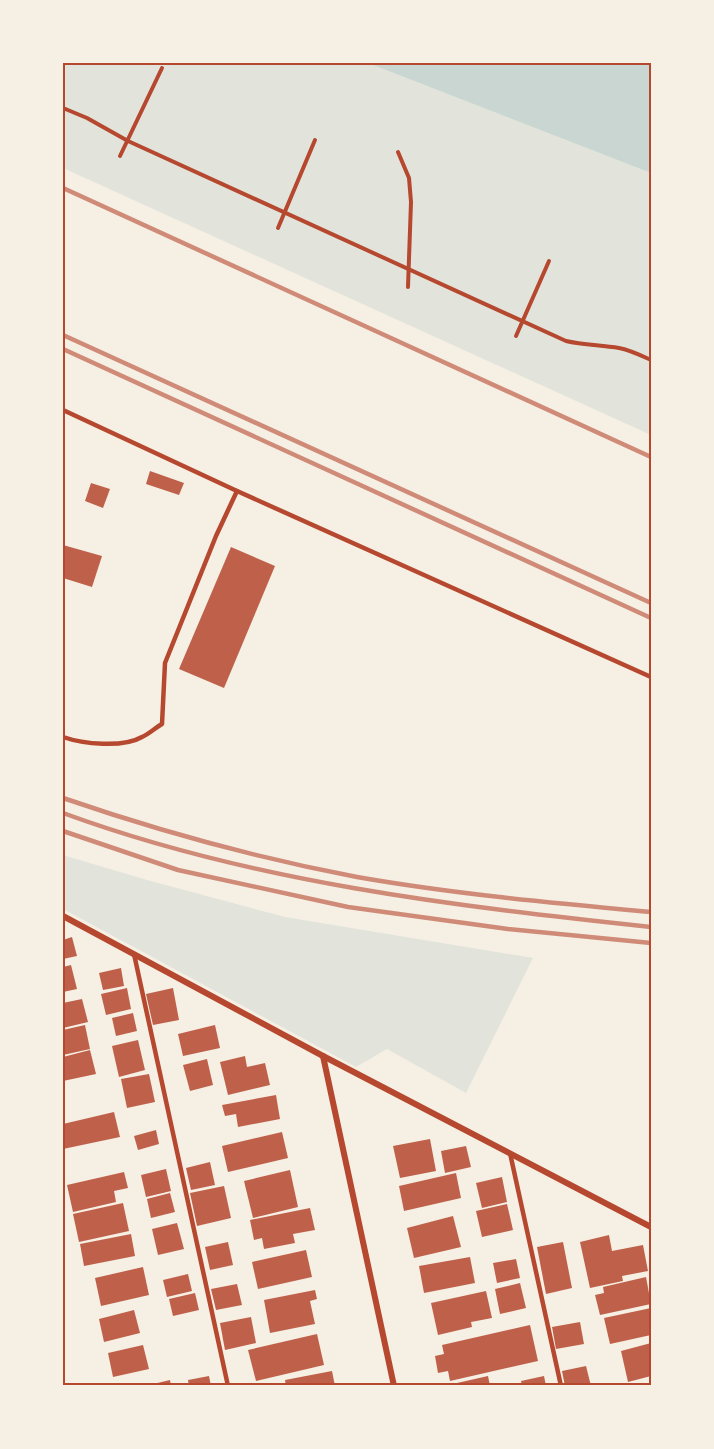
<svg xmlns="http://www.w3.org/2000/svg" width="714" height="1449" font-family="'IBM Plex Sans',sans-serif">
	<rect width="100%" height="100%" fill="#f6efe4"/>
	<g fill="#e2e4dc">
		<polygon points="63,63 368,63 651,173 651,435 63,168"/>
		<polygon points="63,855 147,880 285,917 533,958 466,1093 387,1049 356,1067 63,909"/>
	</g>
	<polygon fill="#c9d6d2" points="368,63 651,63 651,173"/>
	<g fill="#bf614a">
		<polygon points="150,471 184,483 179,495 146,484"/>
		<polygon points="91,483 110,489 103,508 85,501"/>
		<polygon points="63,545 102,556 92,587 63,578"/>
		<polygon points="231,547 275,566 224,688 179,669"/>
		<polygon points="72,937 77,956 63,959 63,940"/>
		<polygon points="71,965 77,989 63,992 63,967"/>
		<polygon points="121,968 124,986 103,990 99,973"/>
		<polygon points="127,988 131,1009 106,1015 101,994"/>
		<polygon points="173,988 179,1020 153,1025 146,994"/>
		<polygon points="82,999 88,1022 63,1028 63,1003"/>
		<polygon points="133,1013 137,1031 116,1036 112,1018"/>
		<polygon points="85,1025 90,1049 63,1055 63,1030"/>
		<polygon points="215,1025 220,1048 183,1056 178,1034"/>
		<polygon points="138,1040 145,1070 119,1077 112,1046"/>
		<polygon points="90,1050 96,1074 63,1081 63,1057"/>
		<polygon points="245,1056 247,1067 265,1063 270,1085 228,1095 220,1062"/>
		<polygon points="207,1059 213,1085 190,1091 183,1065"/>
		<polygon points="149,1074 155,1102 127,1108 121,1079"/>
		<polygon points="276,1095 280,1119 238,1127 236,1114 225,1116 222,1105"/>
		<polygon points="114,1112 120,1137 63,1149 63,1124"/>
		<polygon points="156,1130 159,1144 138,1150 134,1136"/>
		<polygon points="282,1132 288,1158 228,1172 222,1146"/>
		<polygon points="430,1139 436,1171 400,1178 393,1146"/>
		<polygon points="466,1146 471,1167 445,1173 441,1151"/>
		<polygon points="210,1162 215,1185 191,1190 186,1168"/>
		<polygon points="166,1169 171,1191 146,1197 141,1175"/>
		<polygon points="290,1170 298,1207 253,1218 244,1181"/>
		<polygon points="124,1172 128,1188 114,1191 116,1202 73,1212 67,1185"/>
		<polygon points="456,1173 461,1198 404,1211 399,1186"/>
		<polygon points="502,1177 507,1202 482,1208 476,1183"/>
		<polygon points="224,1186 231,1218 197,1226 190,1193"/>
		<polygon points="170,1193 175,1212 151,1218 147,1199"/>
		<polygon points="123,1203 129,1231 79,1242 73,1214"/>
		<polygon points="507,1204 513,1230 482,1237 476,1211"/>
		<polygon points="310,1208 315,1230 293,1234 295,1243 264,1249 262,1238 254,1240 250,1220"/>
		<polygon points="453,1216 461,1247 414,1258 407,1228"/>
		<polygon points="177,1223 184,1249 158,1255 152,1229"/>
		<polygon points="131,1234 135,1256 84,1266 80,1244"/>
		<polygon points="609,1235 612,1251 643,1245 648,1271 622,1276 623,1281 590,1288 580,1242"/>
		<polygon points="228,1242 233,1265 210,1270 205,1247"/>
		<polygon points="563,1242 572,1288 546,1294 537,1247"/>
		<polygon points="306,1250 312,1277 258,1289 252,1262"/>
		<polygon points="470,1257 475,1283 424,1293 419,1266"/>
		<polygon points="516,1259 520,1278 497,1283 493,1263"/>
		<polygon points="143,1267 149,1295 101,1306 95,1278"/>
		<polygon points="188,1274 192,1291 167,1297 163,1280"/>
		<polygon points="646,1277 651,1304 600,1315 595,1295 604,1293 603,1287"/>
		<polygon points="520,1283 526,1308 500,1314 495,1289"/>
		<polygon points="237,1284 242,1305 216,1310 211,1289"/>
		<polygon points="315,1290 317,1299 310,1301 315,1324 270,1333 264,1300"/>
		<polygon points="486,1291 492,1318 471,1322 472,1327 438,1335 431,1303"/>
		<polygon points="195,1293 199,1310 173,1316 169,1299"/>
		<polygon points="651,1308 651,1335 610,1344 604,1318"/>
		<polygon points="134,1310 140,1333 104,1342 99,1319"/>
		<polygon points="251,1317 256,1343 225,1350 220,1323"/>
		<polygon points="580,1322 584,1344 556,1349 552,1327"/>
		<polygon points="530,1325 538,1361 450,1381 448,1371 438,1373 435,1356 444,1354 442,1345"/>
		<polygon points="317,1334 324,1365 256,1381 248,1350"/>
		<polygon points="651,1343 651,1376 628,1382 621,1351"/>
		<polygon points="143,1345 149,1369 113,1377 108,1353"/>
		<polygon points="586,1366 591,1386 565,1386 562,1371"/>
		<polygon points="332,1371 335,1386 286,1386 285,1380"/>
		<polygon points="209,1376 211,1386 189,1386 188,1380"/>
		<polygon points="488,1376 490,1386 448,1386 448,1385"/>
		<polygon points="544,1376 546,1386 522,1386 521,1381"/>
		<polygon points="170,1380 171,1386 149,1386 149,1385"/>
	</g>
	<g fill="none" stroke-linecap="round" stroke-linejoin="round">
		<g stroke="#b5482f" stroke-width="4">
			<path d="M 63,108 L 87,118 L 128,141 L 566,341 C 583,345 601,345 619,348 C 630,350 640,355 651,360"/>
			<polyline points="398,152 409,178 411,202 408,287"/>
			<polyline points="120,156 162,68"/>
			<polyline points="278,228 315,140"/>
			<polyline points="516,336 549,261"/>
		</g>
		<g stroke="#b5482f" stroke-width="4.5">
			<polyline points="63,410 237,491 651,677"/>
			<path d="M 63,737 C 83,744 123,748 142,737 C 149,734 155,728 162,724 L 165,663 L 216,536 L 237,491"/>
			<polyline points="134,954 228,1386"/>
			<polyline points="510,1153 561,1386"/>
		</g>
		<g stroke="#b5482f" stroke-width="6">
			<polyline points="63,916 323,1056 651,1227"/>
			<polyline points="323,1056 394,1386"/>
		</g>
		<g stroke="#cf8b77" stroke-width="4.5">
			<polyline points="63,188 651,457"/>
			<polyline points="63,335 651,603"/>
			<polyline points="63,349 651,618"/>
			<path d="M 63,798 C 159,831 257,858 357,877 C 454,894 553,903 651,912"/>
			<path d="M 63,813 C 251,882 453,906 651,927"/>
			<polyline points="63,831 178,870 348,907 508,929 651,943"/>
		</g>
	</g>
	<rect width="714" height="1449" fill="none" stroke="#f6efe4" stroke-width="129"/>
	<rect x="64" y="64" width="586" height="1320" fill="none" stroke="#b5482f" stroke-width="2"/>
</svg>
